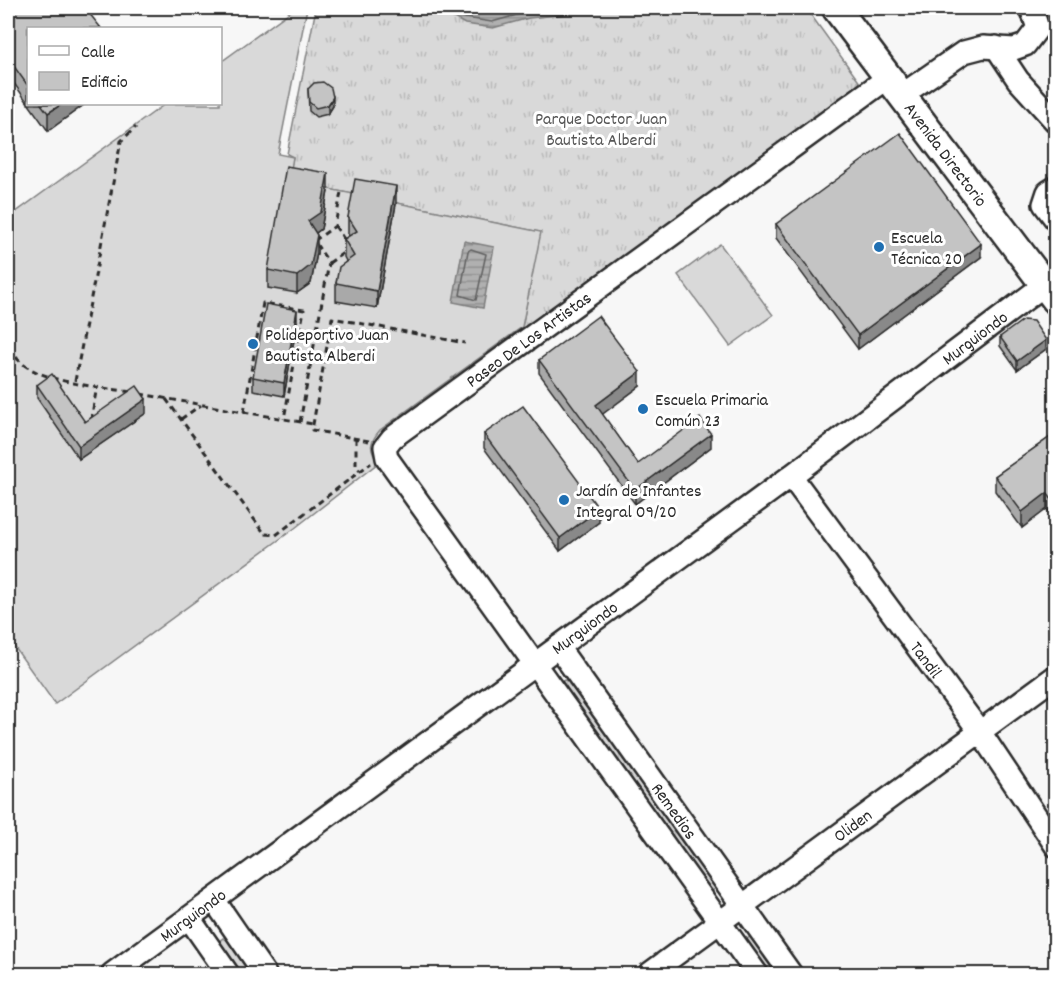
<svg xmlns="http://www.w3.org/2000/svg" width="1063" height="982" font-family="Dekko,sans-serif">
	<defs>
		<pattern id="grass-tufts" width="24" height="20" patternUnits="userSpaceOnUse" patternTransform="scale(1.5)"><rect width="24" height="20" fill="#d9d9d9"/><path d="M3 7l-1-3M5 7V3M7 7l1-3M15 17l-1-3M17 17v-4M19 17l1-3" fill="none" stroke="#bababa"/></pattern>
		<pattern id="water-rules" width="6" height="5" patternUnits="userSpaceOnUse" patternTransform="scale(1.5)"><rect width="6" height="5" fill="#b0b0b0"/><path d="M0 2.5h6" fill="none" stroke="#8f8f8f"/></pattern>
	</defs>
	<rect width="100%" height="100%" fill="#f7f7f7"/>
	<filter id="ink" filterUnits="userSpaceOnUse"><feTurbulence type="fractalNoise" baseFrequency=".0167" numOctaves="2"/><feDisplacementMap in="SourceGraphic" scale="12" xChannelSelector="R" yChannelSelector="G"/><feConvolveMatrix kernelMatrix="1 2 1 2 8 2 1 2 1" color-interpolation-filters="sRGB"/></filter>
	<g filter="url(#ink)">
		<g fill="url(#grass-tufts)" stroke="#828282" stroke-width="1.5">
			<polygon points="316,8 806,8 860,83 858,91 482,363 475,361 522,327 540,232 288,181 293,157 287,154"/>
			<polygon points="564,680 571,681 718,886 710,893 561,683"/>
			<polygon points="751,936 786,974 767,974 747,947 747,939"/>
			<polygon points="223,938 228,938 254,974 237,974 217,943"/>
		</g>
		<g fill="#d9d9d9" stroke="#828282" stroke-width="1.5">
			<path d="M 295,8 L 307,8 L 278,154 L 293,157 L 289,181 L 541,232 L 522,327 L 380,430 C 369,443 369,448 378,463 L 295,528 L 55,704 L 8,638 L 8,218 L 165,104 L 220,104 L 221,62 Z"/>
			<polygon points="720,244 773,315 730,346 678,275"/>
		</g>
		<g fill="url(#water-rules)" stroke="#7b7b7b" stroke-width="1.5">
			<polygon points="435,8 579,8 567,14 529,18 493,28 465,24"/>
			<polygon points="464,241 494,247 483,308 453,302"/>
		</g>
		<g fill="none" stroke-linecap="round" stroke-linejoin="round">
			<g stroke="#606060" stroke-width="1.5">
				<polyline points="443,8 466,18 492,22 527,12 567,8"/>
				<polygon points="471,249 486,254 476,300 460,295 468,251"/>
			</g>
			<defs>
				<g id="minor">
					<polyline points="996,47 1018,80 1056,122"/>
					<polyline points="902,95 964,52 983,47 1014,49 1025,45 1038,28 1031,8"/>
					<polyline points="1056,187 1048,192 1044,204 1056,220"/>
					<path id="s1" d="M 791,476 L 980,732 L 1056,846"/>
					<path id="s2" d="M 558,647 L 791,974"/>
					<polyline points="214,900 265,974"/>
					<polyline points="189,918 228,974"/>
					<path id="s3" d="M 112,974 L 791,476 L 1056,276"/>
					<path id="s4" d="M 649,974 L 1056,676"/>
					<path id="s5" d="M 757,974 L 387,458 L 385,447 L 392,438 L 889,77"/>
				</g>
				<g id="major">
					<path id="s6" d="M 836,8 L 1056,300"/>
				</g>
			</defs>
			<use href="#minor" stroke="#2b2b2b" stroke-width="26"/>
			<use href="#major" stroke="#2b2b2b" stroke-width="32"/>
			<g stroke="#2b2b2b" stroke-width="3" stroke-dasharray="6 4.5" stroke-linecap="butt">
				<polyline points="335,226 346,242"/>
				<polyline points="329,263 346,251"/>
				<path d="M 16,357 C 34,382 100,387 131,392"/>
				<polyline points="75,381 121,141 136,127"/>
				<polyline points="140,394 313,424"/>
				<polyline points="166,399 265,534 276,535 371,463"/>
				<polyline points="244,412 263,303 304,310 284,419"/>
				<polyline points="181,419 201,405"/>
				<polyline points="91,420 97,386"/>
				<polyline points="300,422 329,263 314,241 335,226 341,192"/>
				<polyline points="356,438 356,466 360,471"/>
				<polyline points="369,441 312,430 332,318 465,343"/>
			</g>
			<use href="#minor" stroke="#fff" stroke-width="21"/>
			<use href="#major" stroke="#fff" stroke-width="27"/>
		</g>
		<g fill="#a9a9a9" stroke="#2b2b2b" stroke-width="1.5">
			<polygon points="8,8 28,28 28,104 85,104 48,131 8,75"/>
			<polygon points="308,89 333,106 328,114 316,117 309,111"/>
			<polygon points="328,191 321,229 316,233 317,253 311,283 297,293 268,288 268,270"/>
			<polygon points="396,204 377,308 336,301 336,283 346,261 344,257 344,239 349,236 348,234 348,217"/>
			<polygon points="776,224 981,257 858,349 776,238"/>
			<polygon points="297,323 284,396 253,390 253,377"/>
			<polygon points="1000,337 1046,349 1017,370 1000,346"/>
			<polygon points="539,360 640,386 602,414 638,464 711,447 635,504 539,373"/>
			<polygon points="37,385 85,422 146,413 79,459 37,398"/>
			<polygon points="1056,433 1056,521 1047,509 1022,528 995,491 995,476"/>
			<polygon points="484,434 599,522 560,551 484,448"/>
		</g>
		<g fill="#898989" stroke="#2b2b2b" stroke-width="1.5">
			<polygon points="333,97 333,106 328,114 328,105"/>
			<polygon points="62,104 85,104 48,131 48,113"/>
			<polygon points="328,173 328,191 321,229 308,239 308,221"/>
			<polygon points="396,186 396,204 377,308 377,291"/>
			<polygon points="317,235 317,253 311,283 297,293 297,276"/>
			<polygon points="981,244 981,257 858,349 858,335"/>
			<polygon points="297,310 297,323 284,396 284,383"/>
			<polygon points="1046,340 1046,349 1017,370 1017,361"/>
			<polygon points="640,372 640,386 596,419 596,405"/>
			<polygon points="146,399 146,413 79,459 79,446"/>
			<polygon points="711,434 711,447 635,504 635,490"/>
			<polygon points="1047,493 1047,509 1022,528 1022,512"/>
			<polygon points="599,509 599,522 560,551 560,538"/>
		</g>
		<g fill="#c4c4c4" stroke="#2b2b2b" stroke-width="1.5">
			<polygon points="8,8 85,8 101,28 28,28 28,86 8,58"/>
			<polygon points="323,82 331,88 333,97 328,105 316,108 309,102 308,89 314,83"/>
			<polygon points="41,104 62,104 48,113"/>
			<polygon points="900,133 981,244 858,335 776,224"/>
			<polygon points="286,166 328,173 321,212 308,221 317,235 311,265 297,276 268,270"/>
			<polygon points="355,179 396,186 377,291 336,283 339,267 354,256 344,239 357,231 348,217"/>
			<polygon points="266,304 297,310 284,383 253,377"/>
			<polygon points="598,316 640,372 596,405 638,464 700,418 711,434 635,490 539,360"/>
			<polygon points="1023,320 1033,321 1046,340 1017,361 1000,337"/>
			<polygon points="52,374 85,422 137,386 146,399 79,446 37,385"/>
			<polygon points="523,406 599,509 560,538 484,434"/>
			<polygon points="1056,433 1056,505 1047,493 1022,512 995,476"/>
		</g>
	</g>
	<g fill="#1f6fb2" stroke="#fff" stroke-width="2">
		<circle cx="879" cy="247" r="6"/>
		<circle cx="253" cy="344" r="6"/>
		<circle cx="643" cy="409" r="6"/>
		<circle cx="564" cy="500" r="6"/>
	</g>
	<g text-anchor="middle" stroke-width="6" stroke-linejoin="round" paint-order="stroke">
		<g font-size="18" fill="#565656" stroke="#fff">
			<text x="601" y="124">Parque Doctor Juan<tspan x="601" dy="21">Bautista Alberdi</tspan></text>
		</g>
		<g font-size="18" fill="#2b2b2b" stroke="#fff">
			<text dy="6" stroke="none"><textPath href="#s6" startOffset="183">Avenida Directorio</textPath></text>
			<text dy="6" stroke="none"><textPath href="#s3" startOffset="1072">Murguiondo</textPath></text>
			<text dy="6" stroke="none"><textPath href="#s5" startOffset="826">Paseo De Los Artistas</textPath></text>
			<text dy="6" stroke="none"><textPath href="#s3" startOffset="586">Murguiondo</textPath></text>
			<text dy="6" stroke="none"><textPath href="#s1" startOffset="228">Tandil</textPath></text>
			<text dy="6" stroke="none"><textPath href="#s2" startOffset="201">Remedios</textPath></text>
			<text dy="6" stroke="none"><textPath href="#s4" startOffset="252">Oliden</textPath></text>
			<text dy="6" stroke="none"><textPath href="#s3" startOffset="100">Murguiondo</textPath></text>
		</g>
		<g font-size="18" fill="#2b2b2b" stroke="#fff" text-anchor="start">
			<text x="891" y="243">Escuela<tspan x="891" dy="21">Técnica 20</tspan></text>
			<text x="265" y="340">Polideportivo Juan<tspan x="265" dy="21">Bautista Alberdi</tspan></text>
			<text x="655" y="405">Escuela Primaria<tspan x="655" dy="21">Común 23</tspan></text>
			<text x="576" y="496">Jardín de Infantes<tspan x="576" dy="21">Integral 09/20</tspan></text>
		</g>
	</g>
	<rect width="1063" height="982" fill="none" stroke="#fff" stroke-width="30"/>
	<rect x="15" y="15" width="1033" height="952" fill="none" stroke="#2b2b2b" stroke-width="2" filter="url(#ink)"/>
	<rect x="27" y="27" width="195" height="78" fill="#ffffff" stroke="#aaaaaa" stroke-width="1.5"/>
	<rect x="39" y="46" width="30" height="9" fill="#ffffff" stroke="#aaaaaa" stroke-width="1.5"/>
	<text x="81" y="57" font-size="18" fill="#2b2b2b">Calle</text>
	<rect x="39" y="72" width="30" height="18" fill="#c4c4c4" stroke="#aaaaaa" stroke-width="1.5"/>
	<text x="81" y="87" font-size="18" fill="#2b2b2b">Edificio</text>
</svg>
